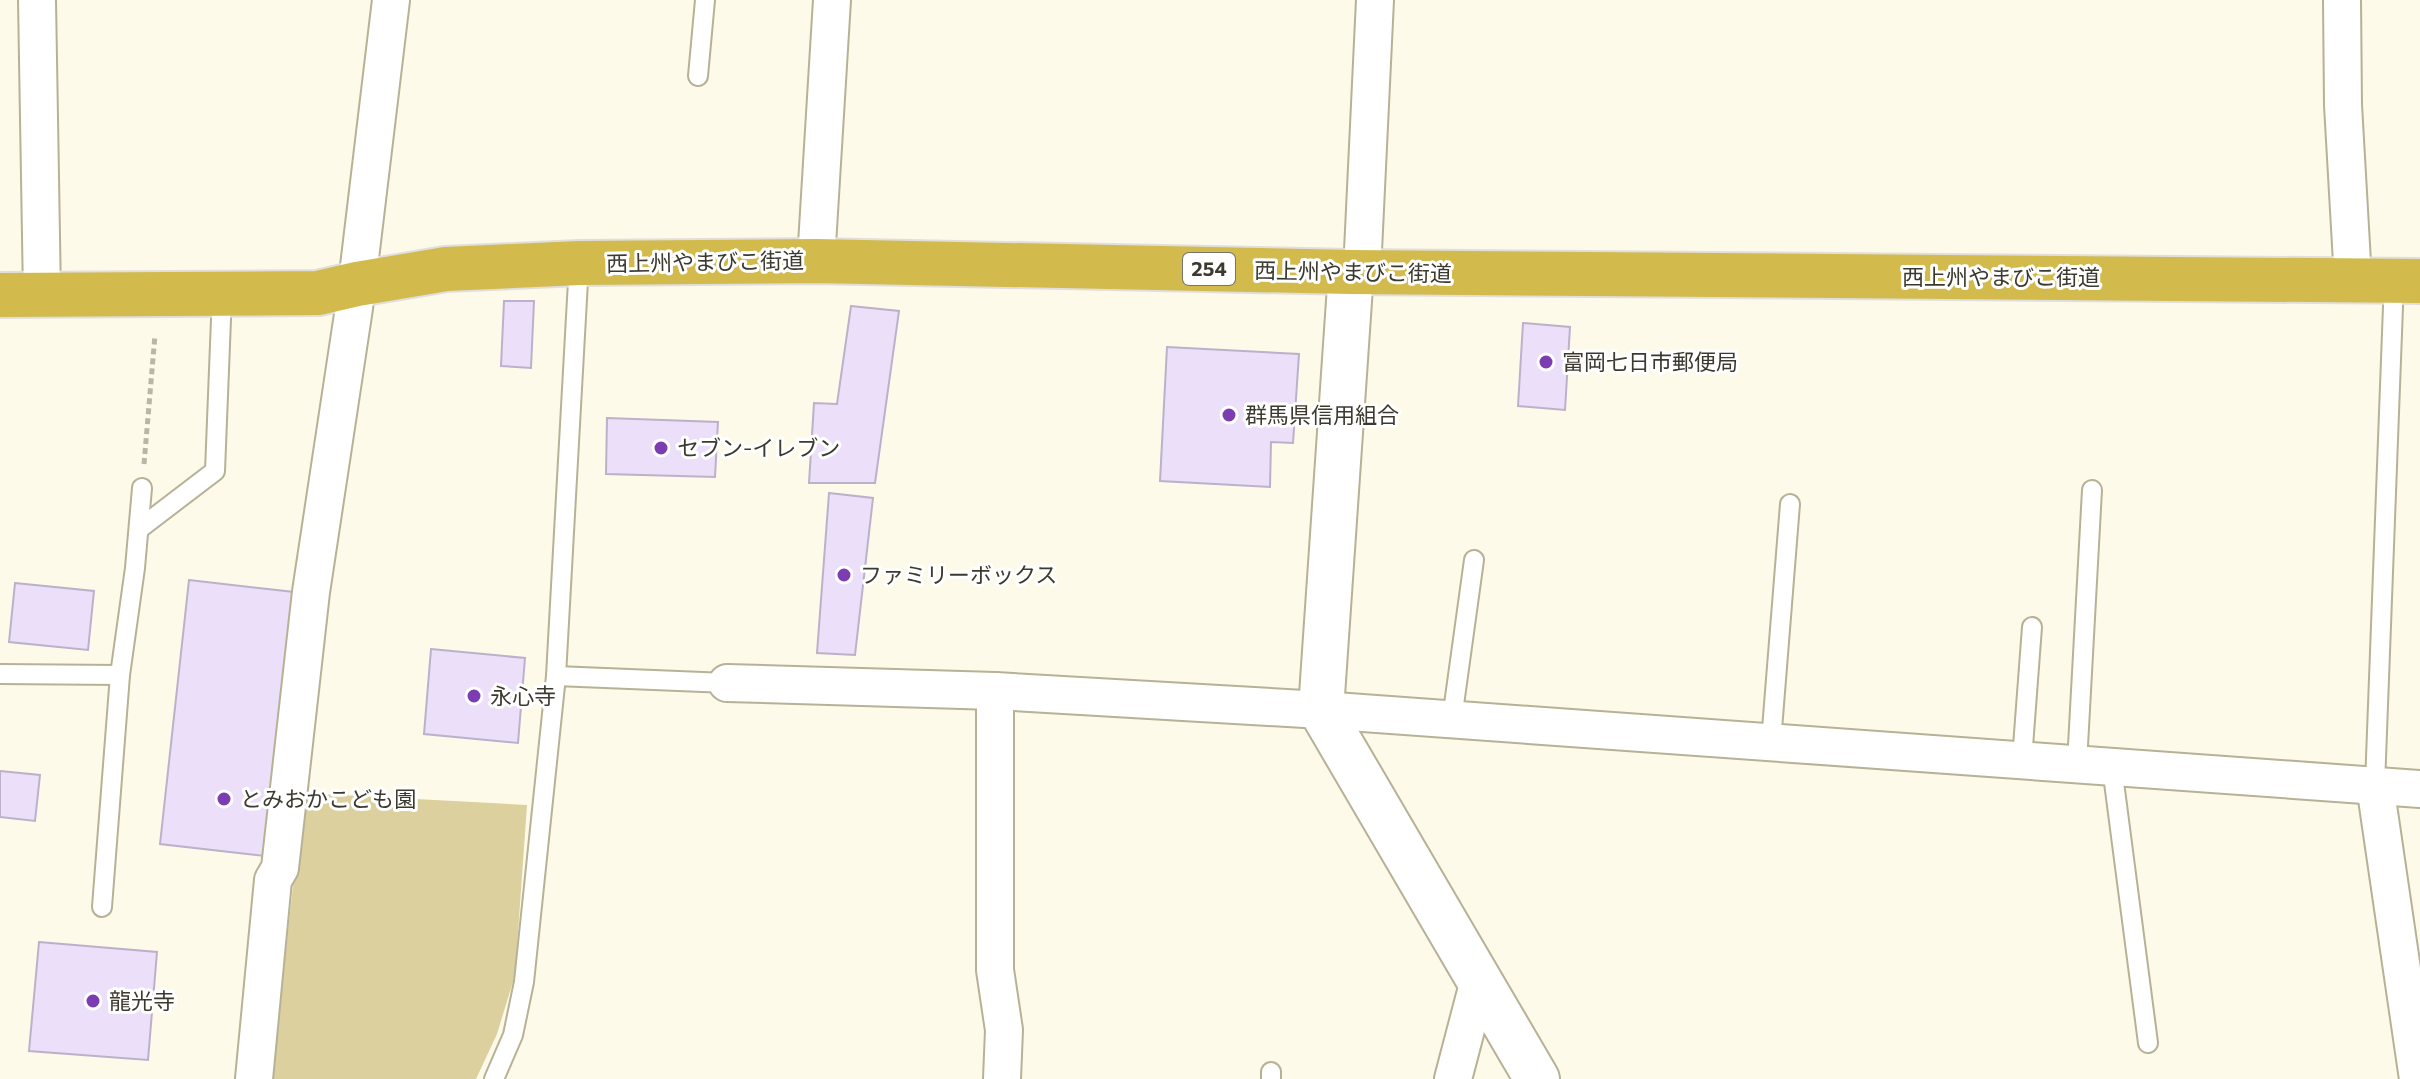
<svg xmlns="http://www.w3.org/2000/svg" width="2420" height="1079" font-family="Commissioner,'Noto Sans JP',sans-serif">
	<rect width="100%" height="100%" fill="#fefae9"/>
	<polygon fill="#dcd09f" points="303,793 527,805 515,975 497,1034 476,1079 272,1079"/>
	<g fill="#ebdff9" stroke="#bcb1ca" stroke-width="2">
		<polygon points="504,301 534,301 531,368 501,366"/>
		<polygon points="851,306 899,311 875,483 809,483 814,403 837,404"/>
		<polygon points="1523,323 1570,327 1565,410 1518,406"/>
		<polygon points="1167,347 1299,354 1293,443 1271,442 1270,487 1160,481"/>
		<polygon points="607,418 718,422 715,477 606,474"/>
		<polygon points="829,493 873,498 855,655 817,653"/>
		<polygon points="189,580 294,592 264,856 160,844"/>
		<polygon points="15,583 94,591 88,650 9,642"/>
		<polygon points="431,649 525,658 518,743 424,734"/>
		<polygon points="0,771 40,775 35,821 0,817"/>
		<polygon points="39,942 157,952 148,1060 29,1051"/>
	</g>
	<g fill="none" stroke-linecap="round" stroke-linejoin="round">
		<defs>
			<g id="service">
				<polyline points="698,76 705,0"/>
				<polyline points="139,529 215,471 222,294"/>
				<polyline points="0,674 120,675"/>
				<polyline points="556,676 727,683"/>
				<polyline points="1452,719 1474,560"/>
				<polyline points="1771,742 1790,504"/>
				<polyline points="2022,760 2032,627"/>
				<polyline points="2077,764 2092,490"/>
				<polyline points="2112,767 2148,1043"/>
				<polyline points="2375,785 2394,280"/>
				<polyline points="102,907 120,675 135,568 142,488"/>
				<polyline points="1271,1072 1271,1079"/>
				<polyline points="494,1079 513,1035 524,982 556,676 579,263"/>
			</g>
			<g id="minor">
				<polyline points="37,0 42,295"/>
				<polyline points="2342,0 2343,105 2353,280"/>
				<polyline points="816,261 832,0"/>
				<polyline points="1362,272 1375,0"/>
				<polyline points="727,683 995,691 1321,710 2420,789"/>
				<polyline points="995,691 995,970 1004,1030 1002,1079"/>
				<polyline points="2375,785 2418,1079"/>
				<polyline points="254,1079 273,880 280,868 311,592 354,308 391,0"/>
				<polyline points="1453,1079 1479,980"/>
			</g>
			<polyline id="tertiary" points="1351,272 1321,710 1537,1079"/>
			<polyline id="trunk" points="0,295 318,293 357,284 446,269 579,263 816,261 1351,272 2420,281"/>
		</defs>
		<use href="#service" stroke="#b7b196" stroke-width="22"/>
		<use href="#minor" stroke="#b7b196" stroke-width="40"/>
		<use href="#tertiary" stroke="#b7b196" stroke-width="48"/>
		<use href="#trunk" stroke="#e0dfde" stroke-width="48"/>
		<polyline stroke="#b9b6a7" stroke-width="5" stroke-dasharray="6 4" stroke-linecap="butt" points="144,464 155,335"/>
		<use href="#service" stroke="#fff" stroke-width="18"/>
		<use href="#minor" stroke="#fff" stroke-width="36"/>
		<use href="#tertiary" stroke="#fff" stroke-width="44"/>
		<use href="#trunk" stroke="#d2ba4c" stroke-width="44"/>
	</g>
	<g fill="#7c3db2" stroke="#fff" stroke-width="3">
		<circle cx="1546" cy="362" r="8"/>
		<circle cx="1229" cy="415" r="8"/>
		<circle cx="661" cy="448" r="8"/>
		<circle cx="844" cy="575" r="8"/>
		<circle cx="474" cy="696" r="8"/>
		<circle cx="224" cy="799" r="8"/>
		<circle cx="93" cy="1001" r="8"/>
	</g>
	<g text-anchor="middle" stroke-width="6" stroke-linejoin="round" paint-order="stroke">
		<rect fill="#fff" stroke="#76756d" stroke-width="2" x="1183" y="253" width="52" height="32" rx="6"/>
		<g font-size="20" font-weight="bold" fill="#3c3a2f">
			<text x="1209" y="276">254</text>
		</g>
		<g font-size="22" fill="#3c3a2f" stroke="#fff">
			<text transform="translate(705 262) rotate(-1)" y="8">西上州やまびこ街道</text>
			<text transform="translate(1353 272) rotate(1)" y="8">西上州やまびこ街道</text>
			<text x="2001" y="285">西上州やまびこ街道</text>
		</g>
		<g font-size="22" fill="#3c3a2f" stroke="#fff" text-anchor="start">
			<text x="1562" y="370">富岡七日市郵便局</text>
			<text x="1245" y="423">群馬県信用組合</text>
			<text x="677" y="456">セブン-イレブン</text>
			<text x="860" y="583">ファミリーボックス</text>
			<text x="490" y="704">永心寺</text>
			<text x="240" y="807">とみおかこども園</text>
			<text x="109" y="1009">龍光寺</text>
		</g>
	</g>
</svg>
